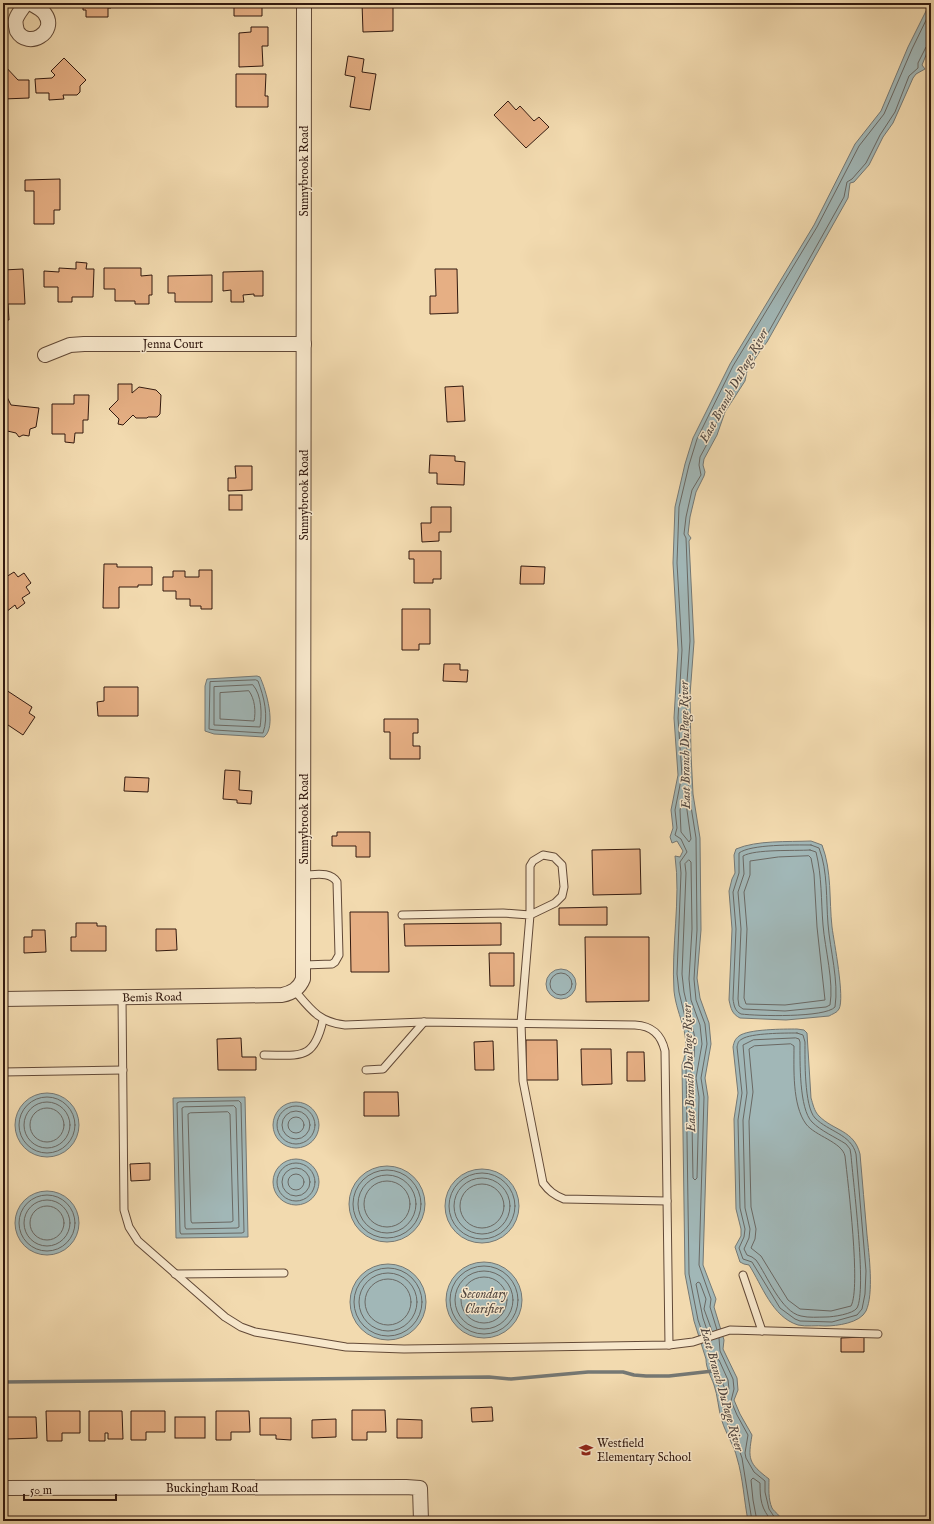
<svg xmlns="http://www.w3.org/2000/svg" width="934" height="1524" font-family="'IM FELL English',serif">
	<rect width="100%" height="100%" fill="#f2daaf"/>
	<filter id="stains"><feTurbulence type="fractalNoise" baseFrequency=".005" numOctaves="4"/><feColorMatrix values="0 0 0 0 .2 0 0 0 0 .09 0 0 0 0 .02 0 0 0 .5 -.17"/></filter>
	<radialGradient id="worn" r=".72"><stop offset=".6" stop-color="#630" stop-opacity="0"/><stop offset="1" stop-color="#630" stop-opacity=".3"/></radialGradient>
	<g fill="#a1b7b7" stroke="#757874">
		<path d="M 930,3 L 931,3 L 931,43 L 922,65 L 925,69 L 916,74 L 913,78 L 893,123 L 883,137 L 869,165 L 854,182 L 850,183 L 848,198 L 767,342 L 760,351 L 747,371 L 745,381 L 725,412 L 717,435 L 704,459 L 703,465 L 705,472 L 704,476 L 696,492 L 690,517 L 688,534 L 691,538 L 689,541 L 694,642 L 690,695 L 691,754 L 693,794 L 700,838 L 701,930 L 697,978 L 700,998 L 709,1023 L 711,1044 L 705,1078 L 708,1097 L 703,1265 L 716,1299 L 714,1307 L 724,1340 L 723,1349 L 737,1378 L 738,1390 L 734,1400 L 740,1414 L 752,1435 C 748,1459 748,1463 769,1479 C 769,1488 768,1499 772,1508 C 775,1513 781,1515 781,1521 L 748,1521 C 744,1500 743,1478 737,1458 C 734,1445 726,1434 722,1421 C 718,1409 718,1396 714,1385 C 711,1376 706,1369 706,1359 L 694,1321 L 685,1274 L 682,1065 C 693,1035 677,1019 674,991 C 671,946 681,900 675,856 L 680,857 L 683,851 L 677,841 L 672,843 L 670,837 L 673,828 L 671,810 L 678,775 L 674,718 L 678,650 L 673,563 L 675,507 L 685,464 L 693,438 L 730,364 L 814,225 L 855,144 L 881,111 L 908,47 Z"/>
		<path d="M 257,676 L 260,677 C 266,690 277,727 264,737 L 214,734 L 205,731 L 205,686 L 207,679 Z"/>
		<path d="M 811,841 L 822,845 C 832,871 829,900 832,927 C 834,942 845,998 839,1009 C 837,1013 832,1014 829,1016 L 786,1020 L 740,1018 C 732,1014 731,1009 729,1000 L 732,929 L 729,891 L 732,879 L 735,873 L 734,855 L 736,849 C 757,840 788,842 811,841 Z"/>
		<circle cx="561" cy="984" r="15"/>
		<path d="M 797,1029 L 804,1030 L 807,1033 L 811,1098 C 813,1104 814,1111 819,1116 C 834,1131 854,1130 860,1154 C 862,1181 865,1208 867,1235 C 869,1254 874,1294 866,1311 C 860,1323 837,1326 825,1326 C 817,1325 806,1327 798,1325 C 772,1317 762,1285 749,1265 L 744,1264 L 740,1262 L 735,1247 L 741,1236 L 741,1229 L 736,1209 L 734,1119 L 738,1093 L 733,1047 C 734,1042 735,1039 739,1036 C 748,1029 784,1029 797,1029 Z"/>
		<circle cx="47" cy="1125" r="32"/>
		<polygon points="245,1097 248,1237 176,1238 173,1098"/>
		<circle cx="296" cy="1125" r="23"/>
		<circle cx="296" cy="1182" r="23"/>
		<circle cx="387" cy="1204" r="38"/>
		<circle cx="482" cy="1206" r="37"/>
		<circle cx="47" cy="1223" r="32"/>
		<circle cx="484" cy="1300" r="38"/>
		<circle cx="388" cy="1302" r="38"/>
	</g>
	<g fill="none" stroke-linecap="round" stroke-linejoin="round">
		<g stroke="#6a6863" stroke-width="1">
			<path d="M 256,680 L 258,681 C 264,697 269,716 263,733 L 215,730 L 209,729 L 210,682 Z"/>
			<path d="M 253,685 C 262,695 262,715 260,727 L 214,725 L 214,687 Z"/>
			<path d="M 249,691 C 255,699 256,712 254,721 L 220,719 L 220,693 Z"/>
			<polygon points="684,802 686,803 691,839 689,842 681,832 680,810 682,803"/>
			<path d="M 811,845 L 819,848 C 828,871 826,900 828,924 C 830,950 839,981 835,1007 C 825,1018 757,1016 741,1014 C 735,1011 734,1006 733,999 L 736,929 L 733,892 L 739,873 L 739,853 C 751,844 795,845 811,845 Z"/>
			<path d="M 810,850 L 816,852 C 822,876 821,901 823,925 C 825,949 834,982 830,1005 L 826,1007 L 785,1011 L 743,1009 L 739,1006 L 738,999 L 741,929 L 738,892 L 744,874 L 743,856 C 755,849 794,851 810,850 Z"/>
			<polygon points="809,856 811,858 814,874 817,927 825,1000 785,1005 746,1004 744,998 747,929 744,892 750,875 750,861 778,857"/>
			<polygon points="689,860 691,862 692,929 689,979 691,1000 700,1025 702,1044 696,1078 699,1097 697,1178 695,1180 693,1178 691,1067 694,1057 695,1038 684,992 682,974 686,873 685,864"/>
			<circle cx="561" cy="984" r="11"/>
			<path d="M 797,1033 L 803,1035 L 805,1042 C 805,1059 804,1106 815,1118 C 829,1132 851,1134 856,1154 L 866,1271 L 865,1294 L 862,1309 L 857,1315 L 832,1322 L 800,1321 L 795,1319 L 780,1308 L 752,1262 L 743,1259 L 739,1248 L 744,1237 L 745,1229 L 740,1208 L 738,1120 L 742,1093 L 737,1047 C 738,1043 738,1041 742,1039 C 751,1033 785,1033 797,1033 Z"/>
			<path d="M 796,1038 L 799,1039 L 800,1042 C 800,1061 799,1109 812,1122 C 821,1131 835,1137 846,1144 L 850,1149 L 851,1155 C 853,1181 867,1290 857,1308 C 853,1314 833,1317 826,1317 C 818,1317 809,1318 801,1316 C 781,1312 767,1275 756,1260 L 752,1257 L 747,1255 L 744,1249 L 749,1238 L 750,1229 L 745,1208 L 743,1120 L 747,1093 L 743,1045 L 753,1040 Z"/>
			<path d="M 791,1044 L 794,1046 C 794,1068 792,1105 806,1124 C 815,1136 842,1142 845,1156 C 848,1183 861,1288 851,1306 L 831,1311 L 800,1309 L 788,1300 L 761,1256 L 751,1248 L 755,1239 L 756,1229 L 751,1207 L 749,1121 L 753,1092 L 749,1049 L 754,1046 Z"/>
			<circle cx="47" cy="1125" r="28"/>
			<polygon points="239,1101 241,1103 244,1232 242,1233 181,1234 180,1232 177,1103 179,1102"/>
			<circle cx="47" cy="1125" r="23"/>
			<circle cx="296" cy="1125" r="19"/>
			<polygon points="234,1106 236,1108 239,1227 237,1228 186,1229 185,1227 182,1108 184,1107"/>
			<circle cx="47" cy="1125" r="17"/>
			<circle cx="296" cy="1125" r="14"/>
			<polygon points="228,1112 230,1114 233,1221 231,1222 192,1223 191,1221 188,1114 190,1113"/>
			<circle cx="296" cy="1125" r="8"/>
			<circle cx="296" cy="1182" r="19"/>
			<circle cx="296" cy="1182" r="14"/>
			<circle cx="387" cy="1204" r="34"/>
			<circle cx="482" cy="1206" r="33"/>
			<circle cx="296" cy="1182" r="8"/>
			<circle cx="387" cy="1204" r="29"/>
			<circle cx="482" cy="1206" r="28"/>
			<circle cx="387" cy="1204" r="23"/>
			<circle cx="482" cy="1206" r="22"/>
			<circle cx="47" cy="1223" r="28"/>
			<circle cx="47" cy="1223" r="23"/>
			<circle cx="47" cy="1223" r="17"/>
			<circle cx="484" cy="1300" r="34"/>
			<circle cx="388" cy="1302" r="34"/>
			<circle cx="484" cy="1300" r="29"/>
			<circle cx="388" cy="1302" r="29"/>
			<circle cx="484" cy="1300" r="23"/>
			<circle cx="388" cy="1302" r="23"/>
			<polyline points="717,1330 710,1307 711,1299 699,1265 704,1097 701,1078 707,1044 705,1024 696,1000 694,979 697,930 696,838 689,794 687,754 686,695 690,641 686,538 684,534 686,517 692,490 701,475 699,465 700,457 713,433 721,410 741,380 744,369 756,349 764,340 844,197 847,182 852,179 866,163 880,135 895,112 909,76 918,68 918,63 926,47 931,45"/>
			<polyline points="708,1333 703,1318 696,1284 698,1282 700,1283 706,1299 704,1309 712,1331"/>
			<polyline points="703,1334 698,1320 689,1274 686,1067 689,1056 690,1038 679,992 677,974 681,873 680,862 687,852 681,839 675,835 677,828 675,810 682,775 678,718 682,650 677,563 679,507 689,465 697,439 733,366 817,227 859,146 884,114 912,49 931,10"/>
			<polyline points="719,1338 720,1351 733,1379 734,1389 731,1401 737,1415 748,1435 745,1453 746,1458 754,1472 765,1481 765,1492 769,1509 777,1521"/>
			<polyline points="705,1343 710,1358 710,1364 713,1375 717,1381 721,1394 725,1418 736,1441 742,1458 752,1521"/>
			<path d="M 717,1359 L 719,1360 L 728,1380 L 729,1389 L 727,1391 L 725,1390 C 723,1382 713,1365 717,1359 Z"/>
			<path d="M 757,1521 L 753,1500 L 751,1480 L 753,1478 L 760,1483 C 760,1499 761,1509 772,1521"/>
		</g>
		<polyline stroke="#757874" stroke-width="3.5" points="3,1382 489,1377 511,1379 588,1372 623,1372 634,1375 646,1376 669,1376 713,1371"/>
	</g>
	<g fill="#e6af84" stroke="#32190f">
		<polygon points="83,3 111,3 111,8 108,8 108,17 86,17 86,10 83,10"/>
		<polygon points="237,3 262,3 262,16 234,16 234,7 237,7"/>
		<polygon points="362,3 379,3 379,6 393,5 393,31 363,32"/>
		<polygon points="251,27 268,27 268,46 262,46 263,66 239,67 239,33 251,32"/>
		<polygon points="348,56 364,59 362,72 376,74 370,110 350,107 355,77 345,75"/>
		<polygon points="64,58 86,80 80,86 80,92 77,95 63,95 64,99 49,100 49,93 36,93 35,79 52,78 55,75 51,71"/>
		<polygon points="3,64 18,80 29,80 29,98 3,99"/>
		<polygon points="236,74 266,74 265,96 268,96 268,107 236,107"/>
		<polygon points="508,101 516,110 520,106 534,121 539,117 549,127 526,148 494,115"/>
		<polygon points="60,179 60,210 54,210 54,224 34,224 34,191 25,191 25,180"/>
		<polygon points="76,262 87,263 86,269 94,269 93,297 72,297 72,302 58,302 58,287 44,287 44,271 59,272 59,268 76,269"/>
		<polygon points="104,268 141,268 141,276 152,275 152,295 149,295 149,304 135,304 135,301 115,301 115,289 104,289"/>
		<polygon points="23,269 25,304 8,304 9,320 3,320 3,270"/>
		<polygon points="435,269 457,269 458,313 430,314 430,296 436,296"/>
		<polygon points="263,271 263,296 254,296 254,294 243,295 244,302 231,302 231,290 223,291 223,272"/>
		<polygon points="212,275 212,302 175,302 175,293 168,293 168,276"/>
		<polygon points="118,384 132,384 132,393 139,387 156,390 161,395 160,414 157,417 148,417 147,418 136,418 133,415 123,425 118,424 119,419 109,409 118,400"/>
		<polygon points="463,386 465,421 447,422 445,387"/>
		<polygon points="3,389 11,405 39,408 36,427 30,429 29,436 23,435 19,437 16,433 3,430"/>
		<polygon points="74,395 89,395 88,420 83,420 83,433 75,433 74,443 65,442 65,434 52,434 52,404 74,404"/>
		<polygon points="430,455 455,456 455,461 465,462 464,485 437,484 437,473 429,473"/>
		<polygon points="235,466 252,466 252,490 228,491 228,478 236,478"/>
		<rect x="229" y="495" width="13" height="15"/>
		<polygon points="431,507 451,507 451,532 439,532 439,541 422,542 421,523 431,523"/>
		<polygon points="409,551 441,551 441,579 433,579 433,583 414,583 414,559 409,559"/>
		<polygon points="104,564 117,564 117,567 152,567 152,585 138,585 138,587 119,587 119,608 103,608"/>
		<polygon points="521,566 545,567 544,584 520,584"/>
		<polygon points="199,570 212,570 212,609 201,609 201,606 190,606 190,599 176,599 176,591 163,591 163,577 173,577 173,571 185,571 185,577 199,577"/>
		<polygon points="14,572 18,577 24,573 31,583 26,587 30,593 22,598 25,603 17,609 15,605 6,612 3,608 3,576 6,577"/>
		<polygon points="402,609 430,609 430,644 419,644 419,650 402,650"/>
		<polygon points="444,664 460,664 460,670 468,670 467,682 443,681"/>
		<polygon points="104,687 138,687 138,716 98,716 97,702 104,701"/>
		<polygon points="3,688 32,707 29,713 35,717 23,735 8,725 4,731 3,730"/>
		<polygon points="384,719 418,719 418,733 413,733 413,746 420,746 420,759 390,759 390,732 384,732"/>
		<polygon points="225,770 240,771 239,790 252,791 251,804 237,803 237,800 223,799"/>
		<polygon points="125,777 149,778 148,792 124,791"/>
		<polygon points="337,832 370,832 370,857 356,857 356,846 332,846 332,836 337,836"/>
		<polygon points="640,849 641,894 593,895 592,850"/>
		<polygon points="607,907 607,925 559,925 559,908"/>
		<polygon points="350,912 388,912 389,972 351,972"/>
		<polygon points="76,923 97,923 97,926 106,926 106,951 71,951 71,937 76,937"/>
		<polygon points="501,923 501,945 405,946 404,924"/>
		<polygon points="156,929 176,929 177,950 156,951"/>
		<polygon points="32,930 45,930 46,952 24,953 24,937 32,937"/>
		<polygon points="585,937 649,937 649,1001 586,1002"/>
		<polygon points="489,953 514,953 514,986 490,986"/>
		<polygon points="241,1038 242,1057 256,1057 256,1070 218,1070 217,1039"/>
		<polygon points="526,1040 557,1040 558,1080 526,1080"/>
		<polygon points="493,1041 494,1070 475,1070 474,1042"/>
		<polygon points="581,1049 611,1049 612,1084 582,1085"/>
		<polygon points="627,1052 644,1052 645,1081 627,1081"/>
		<polygon points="364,1092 398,1092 399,1116 364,1116"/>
		<polygon points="150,1163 150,1180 131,1181 130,1164"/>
		<polygon points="864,1337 864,1352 841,1352 841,1338"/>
		<polygon points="492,1407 493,1421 472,1422 471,1408"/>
		<polygon points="352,1410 385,1410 386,1432 367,1432 367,1440 352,1440"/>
		<polygon points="46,1411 80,1411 80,1433 62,1433 62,1441 47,1441"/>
		<polygon points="89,1411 122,1411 123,1439 108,1439 108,1433 105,1433 105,1441 89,1441"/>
		<polygon points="131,1411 165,1411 165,1432 146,1432 146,1440 131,1440"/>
		<polygon points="216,1411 249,1411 250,1432 231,1432 231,1440 216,1440"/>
		<polygon points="6,1417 36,1417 37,1438 7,1439"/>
		<rect x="175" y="1417" width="30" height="21"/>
		<polygon points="260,1418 291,1418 291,1440 276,1439 276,1435 260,1435"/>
		<polygon points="336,1419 336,1437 312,1438 312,1420"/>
		<polygon points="397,1419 422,1420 422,1438 397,1438"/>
	</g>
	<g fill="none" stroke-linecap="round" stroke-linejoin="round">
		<defs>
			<g id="service">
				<path d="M 304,875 C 315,875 330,871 337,882 L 339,955 L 335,962 L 332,964 L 304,965"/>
				<path d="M 402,915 L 503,913 L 530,915 L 555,903 L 562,896 L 564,887 L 562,865 L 554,857 L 543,855 L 533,861 L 530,866 L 530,915 L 521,1023 L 523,1081 L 543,1183 C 549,1191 554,1195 564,1199 L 667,1201"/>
				<path d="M 295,991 C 311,1010 319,1022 345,1025 L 424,1022 L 635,1025 C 652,1026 661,1034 665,1051 L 669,1345"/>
				<polyline points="122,997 124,1210 129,1227 138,1241 225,1317 241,1327 255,1332 346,1347 404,1349 669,1345 693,1342 730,1330 878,1334"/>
				<path d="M 264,1055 C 300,1055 314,1061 323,1020"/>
				<polyline points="366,1070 383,1069 424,1022"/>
				<polyline points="3,1072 123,1070"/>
				<polyline points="175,1274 284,1273"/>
				<polyline points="743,1275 762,1331"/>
			</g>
			<g id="minor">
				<path d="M 26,3 C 23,8 18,13 16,19 C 15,22 16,27 17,31 C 28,50 58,32 45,14 C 42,9 35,6 30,3"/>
				<polyline points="45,355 70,345 84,344 304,344"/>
				<path d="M 3,999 L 282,995 C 292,993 299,989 303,979 L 304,3"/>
				<polyline points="3,1488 406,1487 420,1488 421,1521"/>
			</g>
		</defs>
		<use href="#service" stroke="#624937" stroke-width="9"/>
		<use href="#minor" stroke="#624937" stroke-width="16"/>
		<use href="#service" stroke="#f7e7cb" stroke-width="7"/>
		<use href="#minor" stroke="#f7e7cb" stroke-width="14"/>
	</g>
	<defs>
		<symbol id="school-bare" viewBox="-9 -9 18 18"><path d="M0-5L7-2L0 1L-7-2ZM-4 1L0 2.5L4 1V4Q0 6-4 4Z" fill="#8f2418" stroke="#f7e7cb" stroke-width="2.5" paint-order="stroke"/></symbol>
	</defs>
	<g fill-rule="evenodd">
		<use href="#school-bare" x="576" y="1440" width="20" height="20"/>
	</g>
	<g text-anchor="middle" stroke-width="3" stroke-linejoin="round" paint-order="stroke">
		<g font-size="12" fill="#32190f" stroke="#f7e7cb">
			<text transform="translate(304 171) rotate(-90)" y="4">Sunnybrook Road</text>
			<text x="173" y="348">Jenna Court</text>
			<text transform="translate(304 495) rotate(-90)" y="4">Sunnybrook Road</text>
			<text transform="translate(304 819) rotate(-90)" y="4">Sunnybrook Road</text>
			<text transform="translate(152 997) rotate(-1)" y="4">Bemis Road</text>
			<text x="212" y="1492">Buckingham Road</text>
		</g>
		<g font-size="12" fill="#32190f" stroke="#f7e7cb" text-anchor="start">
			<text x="597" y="1447">Westfield<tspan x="597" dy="14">Elementary School</tspan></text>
		</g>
		<g font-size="13" font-style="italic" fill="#534841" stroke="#f7e7cb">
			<text transform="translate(733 385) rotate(-61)" y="5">East Branch DuPage River</text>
			<text transform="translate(684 745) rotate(-91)" y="5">East Branch DuPage River</text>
			<text transform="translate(688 1068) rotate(-92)" y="5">East Branch DuPage River</text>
			<text x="484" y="1298">Secondary<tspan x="484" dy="15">Clarifier</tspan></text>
			<text transform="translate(723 1389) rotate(74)" y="5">East Branch DuPage River</text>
		</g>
	</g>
	<rect width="934" height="1524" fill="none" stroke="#f2daaf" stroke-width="16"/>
	<rect x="4" y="4" width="926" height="1516" fill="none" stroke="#32190f" stroke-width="2"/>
	<rect x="8" y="8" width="918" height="1508" fill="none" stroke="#32190f"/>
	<path d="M24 1494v6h92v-6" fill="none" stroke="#32190f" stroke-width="2"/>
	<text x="30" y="1494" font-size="12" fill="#32190f" stroke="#f7e7cb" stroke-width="3" paint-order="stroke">50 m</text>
	<rect width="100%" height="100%" filter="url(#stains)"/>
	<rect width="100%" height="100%" fill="url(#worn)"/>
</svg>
